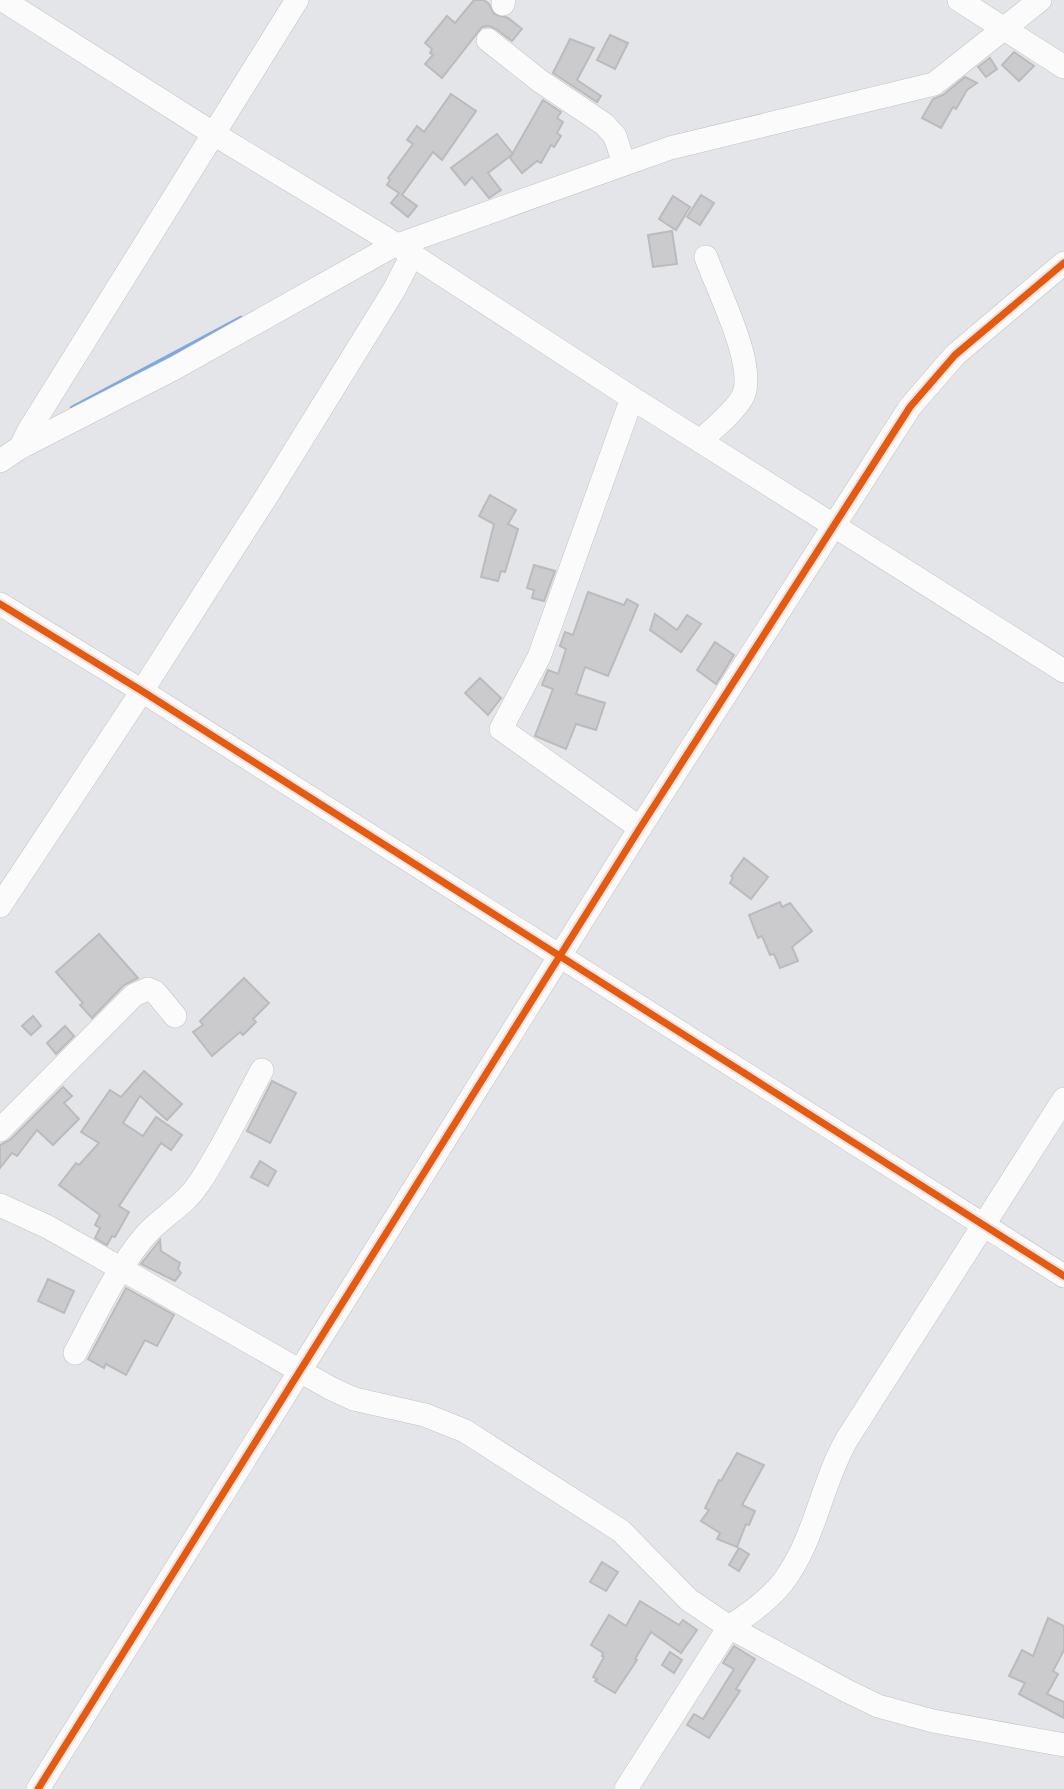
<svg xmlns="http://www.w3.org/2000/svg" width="1064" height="1789" font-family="'IBM Plex Sans',sans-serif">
	<rect width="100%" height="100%" fill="#e4e5e8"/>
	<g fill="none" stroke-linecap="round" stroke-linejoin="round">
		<polyline stroke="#7caade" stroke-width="4.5" points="72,408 241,318"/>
	</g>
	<g fill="#cbcbce" stroke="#bbbbbe" stroke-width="2">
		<polygon points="474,0 484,0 489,4 494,14 508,18 522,29 512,41 496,29 489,26 482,27 442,78 425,64 433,55 430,53 432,49 425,43 447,16 455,23"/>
		<polygon points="610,35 628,43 615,69 597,60"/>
		<polygon points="570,39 594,48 577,80 601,96 597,102 553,73"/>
		<polygon points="1014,52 1034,66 1019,81 1002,65"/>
		<polygon points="990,58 997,69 986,77 978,67"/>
		<polygon points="965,77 977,83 967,90 956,109 953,107 941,128 922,118 933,99 943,95"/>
		<polygon points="451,94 476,111 442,160 433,152 402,195 417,206 408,217 391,203 399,193 387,185 390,180 388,178 413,144 407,140 417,126 424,132"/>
		<polygon points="543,100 561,112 557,118 563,122 557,133 561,136 554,147 551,145 541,163 537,161 522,173 510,158"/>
		<polygon points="497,134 513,154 488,173 501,190 489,198 472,177 465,185 451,168"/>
		<polygon points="701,195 714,203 700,225 687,217"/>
		<polygon points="673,196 690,207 676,230 659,219"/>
		<polygon points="672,231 677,264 653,267 648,235"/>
		<polygon points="490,495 516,510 508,524 518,529 505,572 501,571 498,581 481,577 494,524 479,516"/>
		<polygon points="534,565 555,571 544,601 532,598 534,590 527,588"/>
		<polygon points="588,592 624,605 627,599 638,605 608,676 585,667 576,694 605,703 596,730 576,724 566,749 535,736 553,689 542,685 548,670 558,674 566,649 560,646 565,632 573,635"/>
		<polygon points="655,614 677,630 687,615 701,624 681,652 650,630"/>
		<polygon points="715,642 734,655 716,684 697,670"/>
		<polygon points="480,678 501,698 488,715 465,693"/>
		<polygon points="744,858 768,877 751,899 730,883 733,878 731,876"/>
		<polygon points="780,902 782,907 790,903 812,931 792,947 798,961 780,968 774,954 770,955 762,936 758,938 749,915"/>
		<polygon points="99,934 138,978 124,985 92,1018 80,1005 83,1003 56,972"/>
		<polygon points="244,978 269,1003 253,1019 256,1022 243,1035 240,1032 212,1056 193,1032 203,1025 200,1021"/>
		<polygon points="33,1016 41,1026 31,1035 22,1026"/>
		<polygon points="65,1026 74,1036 56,1054 47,1043"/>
		<polygon points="144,1071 182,1104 167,1120 140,1096 123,1123 143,1136 156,1117 182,1135 171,1150 161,1143 119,1206 129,1212 115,1237 112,1236 107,1245 95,1238 100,1228 95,1225 100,1215 59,1185 76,1163 79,1165 99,1143 81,1132 110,1090 121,1097"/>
		<polygon points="272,1081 296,1093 270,1143 247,1131"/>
		<polygon points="63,1087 72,1096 64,1103 79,1119 53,1145 37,1130 17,1156 12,1153 0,1168 0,1145 10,1140"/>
		<polygon points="260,1161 276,1171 268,1186 251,1177"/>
		<polygon points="160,1240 161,1251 180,1263 178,1269 181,1273 175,1281 141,1264"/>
		<polygon points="48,1279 74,1291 64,1313 38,1301"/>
		<polygon points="126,1288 174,1315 157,1346 145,1340 126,1375 106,1364 104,1368 88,1359"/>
		<polygon points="737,1453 764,1465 742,1505 755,1511 749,1525 746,1524 737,1547 717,1539 720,1533 701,1521 709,1510 705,1508 719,1480 721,1481"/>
		<polygon points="739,1548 749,1554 739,1571 729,1565"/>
		<polygon points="602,1562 618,1572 606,1591 590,1582"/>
		<polygon points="640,1601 679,1625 683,1620 697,1630 681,1653 651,1632 635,1659 637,1660 615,1693 595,1681 597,1679 593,1677 604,1657 602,1656 603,1653 591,1645 609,1615 626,1626"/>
		<polygon points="1048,1618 1064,1626 1064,1650 1053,1671 1058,1674 1047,1694 1064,1702 1064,1718 1019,1694 1025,1683 1009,1676 1022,1650 1033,1656"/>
		<polygon points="734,1646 755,1659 736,1689 740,1691 709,1738 687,1725 694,1714 703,1719 734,1669 723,1663"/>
		<polygon points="670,1652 682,1660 674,1673 662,1665"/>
	</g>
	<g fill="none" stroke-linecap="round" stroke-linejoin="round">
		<defs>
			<g id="minor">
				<polyline points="3,0 214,134 397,245 632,398 1064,671"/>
				<polyline points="959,0 1064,67"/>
				<polyline points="503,4 504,0"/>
				<polyline points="488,40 540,81 604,124 615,136 624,164"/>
				<polyline points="632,398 539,657 501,729 640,828"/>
				<path d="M 700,441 C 714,428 732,414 742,398 C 759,369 717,289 706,257"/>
				<polyline points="21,447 29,430 297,0"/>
				<polyline points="0,461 21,447 175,368 389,248 670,148 934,84 1040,0"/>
				<polyline points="0,604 142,691 1064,1276"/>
				<polyline points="0,906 142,691 268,494 394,290 412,255"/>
				<polyline points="0,1130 134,995 148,989 155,992 175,1016"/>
				<polyline points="0,1205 48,1227 330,1388 354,1399 425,1415 465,1431 621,1531 689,1600 729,1627 847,1691 878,1706 933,1721 1064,1745"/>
				<path d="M 75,1353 C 96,1314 115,1272 143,1238 C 160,1217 184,1207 200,1182 C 223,1147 242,1107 262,1070"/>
				<polyline points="38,1789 640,828 910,407 955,355 1064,263"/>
				<path d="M 626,1789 L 729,1627 C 748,1615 769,1600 783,1582 C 815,1540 821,1484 847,1439 L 1064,1099"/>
			</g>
		</defs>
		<use href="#minor" stroke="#c2c3c4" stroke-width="24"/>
		<use href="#minor" stroke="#fbfbfc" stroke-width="23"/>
		<defs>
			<g id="cycleway">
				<polyline points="0,604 142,691 1064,1276"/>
				<polyline points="38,1789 640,828 910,407 955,355 1064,263"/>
			</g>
		</defs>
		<use href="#cycleway" stroke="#e3e4e9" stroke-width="11"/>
		<use href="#cycleway" stroke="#e8590c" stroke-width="7"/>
	</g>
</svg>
